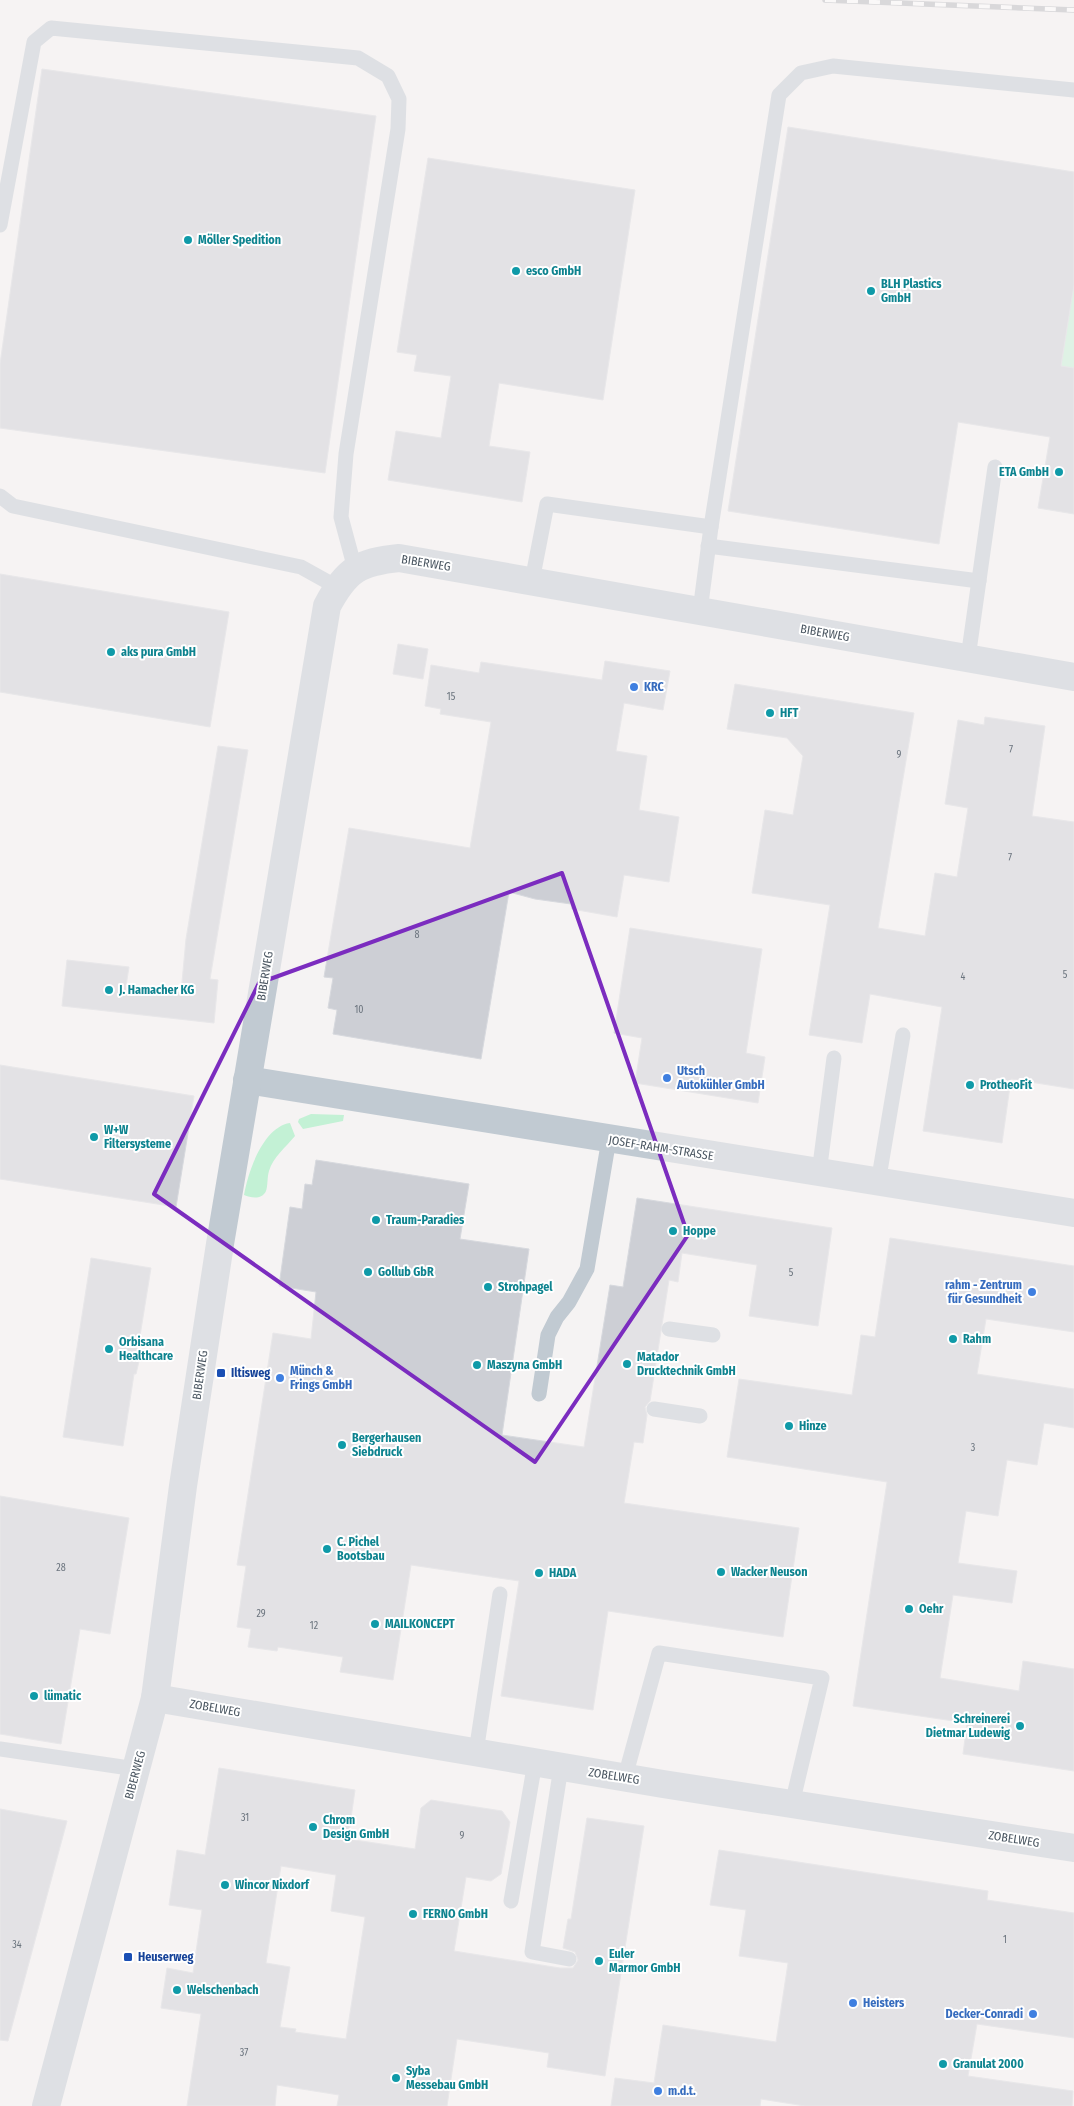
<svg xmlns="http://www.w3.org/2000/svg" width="1074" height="2106" font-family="'Fira Sans Condensed',sans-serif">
	<rect width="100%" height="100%" fill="#f5f3f3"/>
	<g fill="#c3f1d5">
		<polygon points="1074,285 1074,368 1061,366"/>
		<polygon points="311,1114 344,1115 343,1121 303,1129 298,1122 299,1119"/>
		<path d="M 290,1123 L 295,1136 C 286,1147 273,1157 269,1171 C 267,1177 268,1186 266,1191 C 262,1200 251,1198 244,1195 C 248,1172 263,1127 290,1123 Z"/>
	</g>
	<g fill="#cdcfd5" stroke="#d7d9de" fill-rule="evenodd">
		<polygon points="42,69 376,116 325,473 0,428 0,364"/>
		<polygon points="788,127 1074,172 1074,285 1061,366 1074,368 1074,514 1038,508 1050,437 958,422 939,544 728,511"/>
		<polygon points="428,158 635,190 603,400 499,383 489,446 530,452 522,502 388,480 396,431 441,438 451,376 414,371 417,355 397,352"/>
		<polygon points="0,574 229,612 210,727 0,692"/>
		<polygon points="398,644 428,649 423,679 393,674"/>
		<polygon points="605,661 670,671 663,710 624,703 616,751 647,756 639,810 679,817 669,882 624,875 617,917 572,909 571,904 535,899 509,892 481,1059 333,1034 337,1010 328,1008 333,978 324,977 349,828 470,848 491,722 440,714 441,709 425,706 431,665 479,673 481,662 602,680"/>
		<polygon points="735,684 914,713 878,928 925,936 935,873 957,877 968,808 945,804 958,720 984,725 985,717 1045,726 1032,816 1074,822 1074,1089 1011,1079 1002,1143 923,1131 942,1007 870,994 862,1043 809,1035 830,905 752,893 765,810 793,815 803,756 787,738 727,729"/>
		<polygon points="218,746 248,750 210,979 218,980 214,1023 62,1006 67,960 129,967 126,986 181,993 186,939"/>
		<polygon points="630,928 762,949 746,1053 765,1057 758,1103 635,1083 642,1038 614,1033"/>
		<polygon points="0,1065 194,1096 176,1207 0,1179"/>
		<polygon points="316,1160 469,1184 460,1239 529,1249 502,1435 584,1447 610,1285 623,1287 637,1198 832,1228 818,1326 749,1316 757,1265 682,1253 678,1282 669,1280 650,1401 645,1407 647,1415 643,1443 634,1442 624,1503 799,1528 783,1637 608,1611 593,1710 501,1696 519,1581 411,1565 393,1680 340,1672 343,1657 278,1647 277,1651 248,1647 251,1629 237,1627 246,1566 237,1565 273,1333 311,1339 316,1292 279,1286 290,1207 302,1209 305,1184 312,1185"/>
		<polygon points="890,1238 1074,1266 1074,1332 986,1319 977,1374 1074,1389 1074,1428 1044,1423 1037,1465 1007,1460 998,1516 966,1511 958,1563 1017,1571 1012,1603 953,1595 940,1678 1019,1691 1023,1661 1074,1669 1074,1771 963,1754 967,1723 853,1706 887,1482 727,1457 739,1379 852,1395 861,1335 875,1337"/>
		<polygon points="91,1258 151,1268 139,1342 141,1342 140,1357 136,1374 134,1374 123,1446 63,1437"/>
		<polygon points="0,1496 129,1518 110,1634 80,1629 61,1744 0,1734"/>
		<path d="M 219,1768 L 355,1790 L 348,1839 L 415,1849 L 421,1808 L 431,1800 L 502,1811 L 510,1822 L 501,1874 L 491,1881 L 466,1877 L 454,1951 L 560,1968 L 573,1968 L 578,1960 L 575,1952 L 563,1948 L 568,1919 L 571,1919 L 587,1818 L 644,1826 L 605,2076 L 547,2067 L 549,2053 L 457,2039 L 447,2106 L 337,2106 L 339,2095 L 277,2085 L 275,2106 L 187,2106 L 201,2014 L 161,2008 L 167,1968 L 193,1973 L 202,1910 L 169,1905 L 177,1850 L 205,1855 ZM 281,1866 L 336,1875 L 331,1911 L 365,1917 L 346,2039 L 295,2032 L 296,2029 L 280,2027 L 290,1967 L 266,1963 Z"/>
		<polygon points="0,1809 67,1821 8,2041 0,2040"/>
		<polygon points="719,1850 988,1891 987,1900 1074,1913 1074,2038 977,2024 968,2076 1073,2091 1072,2106 805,2106 761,2099 760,2106 611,2106 615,2078 654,2083 663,2025 776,2042 788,1963 739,1956 746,1910 710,1905"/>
	</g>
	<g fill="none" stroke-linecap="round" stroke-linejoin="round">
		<g stroke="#c1cad2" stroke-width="15">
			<polyline points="0,225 34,42 51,28 358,58 388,76 399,99 398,129 346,454 341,517 355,569"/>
			<polyline points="0,496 13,506 301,567 337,587"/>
			<polyline points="711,527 779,95 801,73 833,66 1074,90"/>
			<polyline points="708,546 979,581"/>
			<polyline points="532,581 547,504 711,527 700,611"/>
			<polyline points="968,658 995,467"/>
			<polyline points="819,1173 834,1058"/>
			<polyline points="878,1183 903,1035"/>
			<polyline points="669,1329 713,1335"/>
			<polyline points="539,1394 548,1335 557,1317 569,1302 587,1269 609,1139"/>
			<polyline points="654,1409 700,1416"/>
			<polyline points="0,1749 136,1769"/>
			<polyline points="476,1752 500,1594"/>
			<polyline points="561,1767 532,1952 569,1959"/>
			<polyline points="625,1777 659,1653 822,1678 792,1804"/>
			<polyline points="511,1901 535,1762"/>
		</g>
		<g stroke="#c1cad2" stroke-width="28">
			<polyline points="247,1080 1074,1213"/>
			<polyline points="155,1698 663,1784 1074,1848"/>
			<path d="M 46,2106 L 155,1698 L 183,1486 L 220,1244 L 327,606 C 346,570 359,562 399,558 L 1074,677"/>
		</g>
		<defs>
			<polyline id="rail" points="825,0 1074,10"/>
		</defs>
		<use href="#rail" stroke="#b5b8bd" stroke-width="5.5"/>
		<use href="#rail" stroke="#fff" stroke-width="4" stroke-dasharray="11" stroke-linecap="butt"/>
	</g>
	<path d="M0 0H1074V2106H0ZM 562,873 L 688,1235 L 535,1462 L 154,1194 L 259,983 Z" fill="#f5f3f3" fill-opacity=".55" fill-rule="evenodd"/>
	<path fill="none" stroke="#7b2cbf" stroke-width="4" stroke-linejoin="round" d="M 562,873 L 688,1235 L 535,1462 L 154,1194 L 259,983 Z"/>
	<g fill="#0f9aa8" stroke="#fff" stroke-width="2">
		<circle cx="188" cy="240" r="5"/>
		<circle cx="516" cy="271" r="5"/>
		<circle cx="871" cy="291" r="5"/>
		<circle cx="1059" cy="472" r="5"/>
		<circle cx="111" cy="652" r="5"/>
		<circle cx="770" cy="713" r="5"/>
		<circle cx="109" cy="990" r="5"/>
		<circle cx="970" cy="1085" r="5"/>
		<circle cx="94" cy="1137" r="5"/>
		<circle cx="376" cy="1220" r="5"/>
		<circle cx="673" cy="1231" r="5"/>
		<circle cx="368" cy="1272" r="5"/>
		<circle cx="488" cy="1287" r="5"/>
		<circle cx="953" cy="1339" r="5"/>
		<circle cx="109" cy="1349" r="5"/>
		<circle cx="627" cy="1364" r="5"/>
		<circle cx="477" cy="1365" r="5"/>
		<circle cx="789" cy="1426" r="5"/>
		<circle cx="342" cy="1445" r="5"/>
		<circle cx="327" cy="1549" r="5"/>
		<circle cx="721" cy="1572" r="5"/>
		<circle cx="539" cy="1573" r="5"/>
		<circle cx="909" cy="1609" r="5"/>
		<circle cx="375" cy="1624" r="5"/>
		<circle cx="34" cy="1696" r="5"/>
		<circle cx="1020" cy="1726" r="5"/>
		<circle cx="313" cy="1827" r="5"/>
		<circle cx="225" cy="1885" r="5"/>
		<circle cx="413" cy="1914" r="5"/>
		<circle cx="599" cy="1961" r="5"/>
		<circle cx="177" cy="1990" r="5"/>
		<circle cx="943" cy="2064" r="5"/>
		<circle cx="396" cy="2078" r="5"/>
	</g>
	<g fill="#3f7fe0" stroke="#fff" stroke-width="2">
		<circle cx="634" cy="687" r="5"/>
		<circle cx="667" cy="1078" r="5"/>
		<circle cx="1032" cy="1292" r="5"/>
		<circle cx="280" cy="1378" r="5"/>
		<circle cx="853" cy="2003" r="5"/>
		<circle cx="1033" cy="2014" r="5"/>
		<circle cx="658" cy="2091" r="5"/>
	</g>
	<g fill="#1a4fb4" stroke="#fff" stroke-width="2">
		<rect x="216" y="1368" width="10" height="10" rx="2.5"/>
		<rect x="123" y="1952" width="10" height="10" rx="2.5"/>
	</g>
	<g text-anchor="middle" stroke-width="4" stroke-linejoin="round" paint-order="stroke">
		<g font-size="10" fill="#6b747e">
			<text x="451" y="700">15</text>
			<text x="1011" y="753">7</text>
			<text x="899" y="758">9</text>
			<text x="1010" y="861">7</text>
			<text x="417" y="938">8</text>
			<text x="1065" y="978">5</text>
			<text x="963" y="980">4</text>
			<text x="359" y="1013">10</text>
			<text x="791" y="1276">5</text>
			<text x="973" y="1451">3</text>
			<text x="61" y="1571">28</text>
			<text x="261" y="1617">29</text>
			<text x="314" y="1629">12</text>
			<text x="245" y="1821">31</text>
			<text x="462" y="1839">9</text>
			<text x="1005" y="1943">1</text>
			<text x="17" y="1948">34</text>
			<text x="244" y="2056">37</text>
		</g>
		<g font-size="12" font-weight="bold" fill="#0d838f" stroke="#fff" text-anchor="start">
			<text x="198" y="244">Möller Spedition</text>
			<text x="526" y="275">esco GmbH</text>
			<text x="881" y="288">BLH Plastics<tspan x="881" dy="14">GmbH</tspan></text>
			<text x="1049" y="476" text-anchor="end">ETA GmbH</text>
			<text x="121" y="656">aks pura GmbH</text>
			<text x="780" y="717">HFT</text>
			<text x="119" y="994">J. Hamacher KG</text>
			<text x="980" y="1089">ProtheoFit</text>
			<text x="104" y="1134">W+W<tspan x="104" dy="14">Filtersysteme</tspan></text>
			<text x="386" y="1224">Traum-Paradies</text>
			<text x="683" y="1235">Hoppe</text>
			<text x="378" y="1276">Gollub GbR</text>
			<text x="498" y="1291">Strohpagel</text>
			<text x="963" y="1343">Rahm</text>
			<text x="119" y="1346">Orbisana<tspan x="119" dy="14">Healthcare</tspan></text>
			<text x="637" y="1361">Matador<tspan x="637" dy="14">Drucktechnik GmbH</tspan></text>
			<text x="487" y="1369">Maszyna GmbH</text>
			<text x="799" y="1430">Hinze</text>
			<text x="352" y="1442">Bergerhausen<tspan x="352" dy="14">Siebdruck</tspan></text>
			<text x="337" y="1546">C. Pichel<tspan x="337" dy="14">Bootsbau</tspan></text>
			<text x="731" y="1576">Wacker Neuson</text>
			<text x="549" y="1577">HADA</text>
			<text x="919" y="1613">Oehr</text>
			<text x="385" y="1628">MAILKONCEPT</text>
			<text x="44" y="1700">lümatic</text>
			<text x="1010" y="1723" text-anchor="end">Schreinerei<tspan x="1010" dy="14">Dietmar Ludewig</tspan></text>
			<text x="323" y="1824">Chrom<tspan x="323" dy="14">Design GmbH</tspan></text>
			<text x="235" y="1889">Wincor Nixdorf</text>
			<text x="423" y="1918">FERNO GmbH</text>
			<text x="609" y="1958">Euler<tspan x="609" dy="14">Marmor GmbH</tspan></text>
			<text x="187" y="1994">Welschenbach</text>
			<text x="953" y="2068">Granulat 2000</text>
			<text x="406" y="2075">Syba<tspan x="406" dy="14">Messebau GmbH</tspan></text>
		</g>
		<g font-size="12" fill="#4a5661" stroke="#fff">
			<text transform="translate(426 563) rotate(9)" y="4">BIBERWEG</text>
			<text transform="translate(825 633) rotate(10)" y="4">BIBERWEG</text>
			<text transform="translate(265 976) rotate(-81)" y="4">BIBERWEG</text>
			<text transform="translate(661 1148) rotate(9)" y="4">JOSEF-RAHM-STRASSE</text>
			<text transform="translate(200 1375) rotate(-82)" y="4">BIBERWEG</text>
			<text transform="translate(215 1708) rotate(10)" y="4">ZOBELWEG</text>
			<text transform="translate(135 1775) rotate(-75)" y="4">BIBERWEG</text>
			<text transform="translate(614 1776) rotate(9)" y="4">ZOBELWEG</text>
			<text transform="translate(1014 1839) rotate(9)" y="4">ZOBELWEG</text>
		</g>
		<g font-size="12" font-weight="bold" fill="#366cbe" stroke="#fff" text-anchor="start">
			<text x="644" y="691">KRC</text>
			<text x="677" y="1075">Utsch<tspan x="677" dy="14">Autokühler GmbH</tspan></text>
			<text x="1022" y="1289" text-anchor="end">rahm - Zentrum<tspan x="1022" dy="14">für Gesundheit</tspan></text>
			<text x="290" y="1375">Münch &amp;<tspan x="290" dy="14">Frings GmbH</tspan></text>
			<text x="863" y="2007">Heisters</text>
			<text x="1023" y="2018" text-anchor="end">Decker-Conradi</text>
			<text x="668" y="2095">m.d.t.</text>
		</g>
		<g font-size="12" font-weight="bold" fill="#164399" stroke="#fff" text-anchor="start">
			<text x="231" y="1377">Iltisweg</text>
			<text x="138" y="1961">Heuserweg</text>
		</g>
	</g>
</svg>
